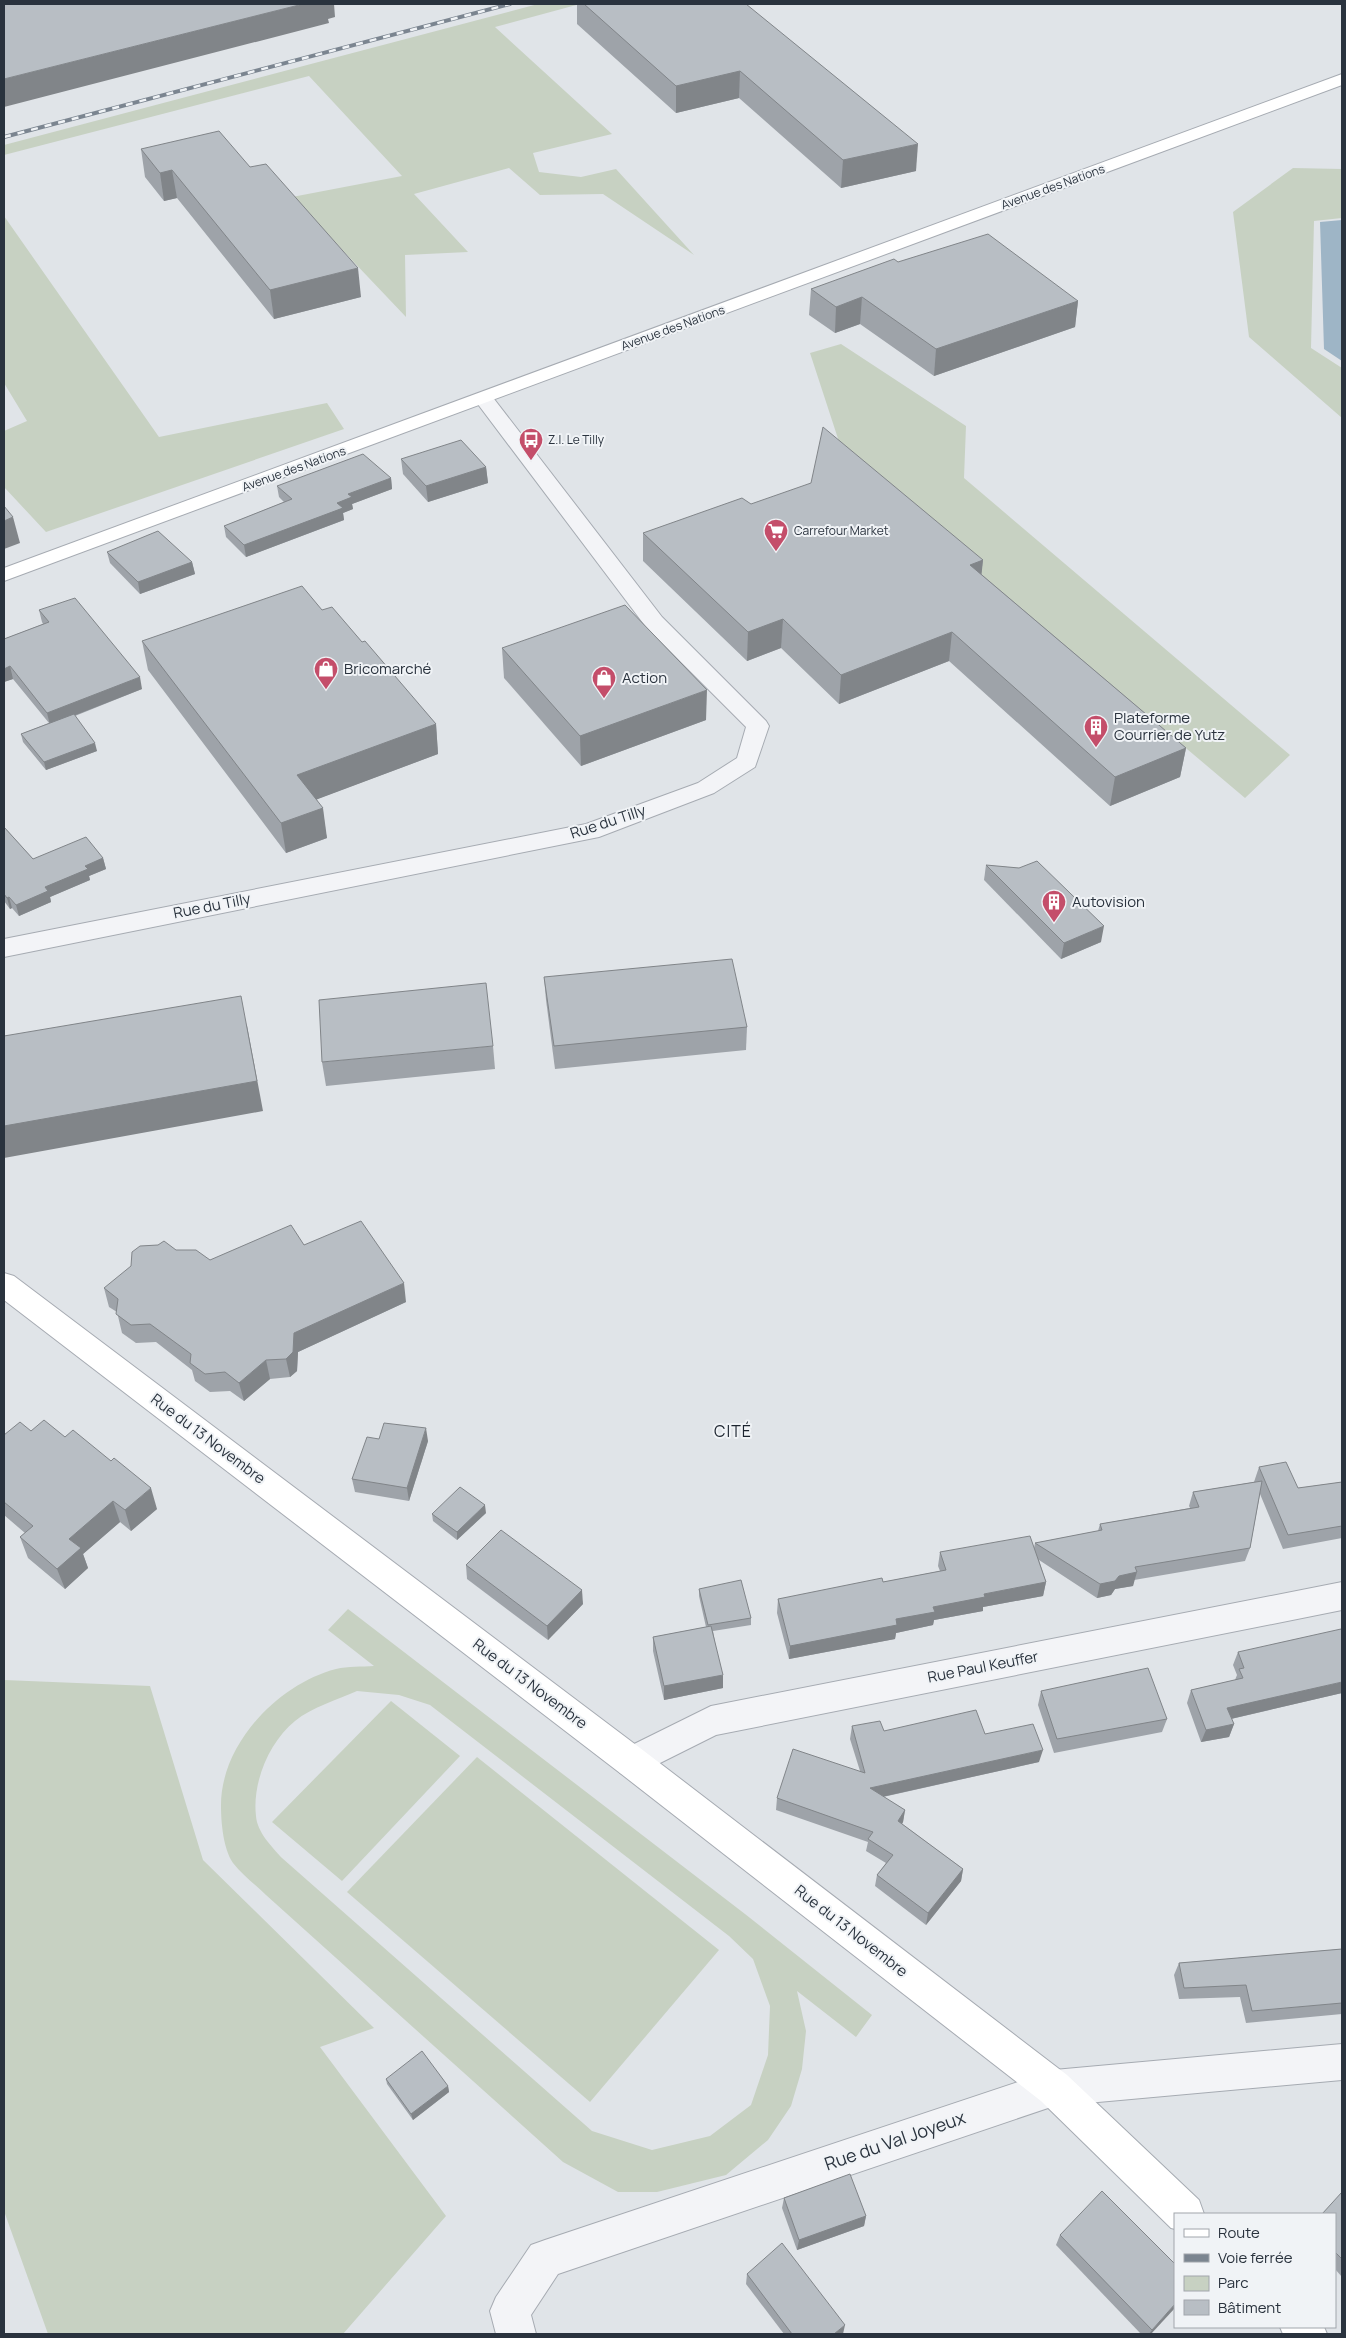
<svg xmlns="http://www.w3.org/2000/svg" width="1346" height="2338" font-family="Manrope,sans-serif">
	<rect width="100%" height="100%" fill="#e0e4e8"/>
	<g fill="#c7d1c2" fill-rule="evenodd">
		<polygon points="538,4 580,4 495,27 612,134 533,153 539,172 581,177 616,169 694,255 603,194 540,195 509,168 414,194 468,252 405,255 406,317 292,197 402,176 309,76 4,155 4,145"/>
		<polygon points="1293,168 1342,169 1342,218 1314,221 1311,348 1342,368 1342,418 1249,337 1233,212"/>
		<polygon points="4,216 159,437 327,403 344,429 46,532 4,487 4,431 27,421 4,383"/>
		<polygon points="841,344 966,426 964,478 1290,755 1245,798 845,460 810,353"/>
		<path d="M 348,1609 L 745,1914 L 872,2015 L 856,2037 L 797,1991 L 806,2031 L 802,2069 L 791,2106 L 768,2140 L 726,2175 L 657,2192 L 618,2192 L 563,2162 L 266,1895 C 256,1885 242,1875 233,1863 C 223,1848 221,1822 221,1805 C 221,1744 278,1684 336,1669 C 348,1666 362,1667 374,1666 L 328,1630 ZM 357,1691 L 399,1695 L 430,1705 L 729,1936 L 753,1959 L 770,2006 L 768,2055 L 751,2105 L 710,2136 L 652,2150 L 592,2131 L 282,1858 C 272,1847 257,1832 256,1816 C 252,1783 269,1742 295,1721 C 312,1707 337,1700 357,1691 Z"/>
		<polygon points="4,1680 150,1686 203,1860 374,2028 320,2047 446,2216 343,2334 48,2334 4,2211"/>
		<polygon points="391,1701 460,1756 342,1881 272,1822"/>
		<polygon points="477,1757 719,1950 590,2102 347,1892"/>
	</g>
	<polygon fill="#9eb5c6" points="1342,220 1342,361 1324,349 1320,222"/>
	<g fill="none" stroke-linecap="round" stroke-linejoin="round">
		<defs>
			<g id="street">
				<polygon points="484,393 491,395 662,617 766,721 769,726 755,767 714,793 599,837 4,957 4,939 586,824 698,783 737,758 746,727 646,627 474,399 477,395"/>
				<polygon points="1342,1582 1342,1610 716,1735 632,1777 620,1773 615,1762 620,1751 711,1706"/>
				<polygon points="1342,2044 1342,2080 1054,2106 558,2274 531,2315 536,2334 496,2334 490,2311 496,2297 531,2245 545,2240 1054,2070"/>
			</g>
			<g id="secondary">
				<polygon points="1342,74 1342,85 4,581 4,568"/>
				<polygon points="4,1273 14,1276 644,1751 1067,2075 1199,2200 1204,2214 1175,2214 1175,2229 1171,2228 1041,2101 620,1773 4,1300"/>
				<polygon points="1280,2327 1324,2327 1327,2334 1283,2334"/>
			</g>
		</defs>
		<use href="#street" stroke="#a6abb2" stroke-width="2"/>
		<use href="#secondary" stroke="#a6abb2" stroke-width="2"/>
		<use href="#street" fill="#f3f4f7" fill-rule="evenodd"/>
		<use href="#secondary" fill="#fff" fill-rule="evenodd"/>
		<defs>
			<polyline id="rail" points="4,137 510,4"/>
		</defs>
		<use href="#rail" stroke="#7b8590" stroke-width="4"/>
		<use href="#rail" stroke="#f0f3f6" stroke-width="2.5" stroke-dasharray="7" stroke-linecap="butt"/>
	</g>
	<g fill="#9ea3a9">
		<polygon points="577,4 746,4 916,171 841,188 739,98 676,113 577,24"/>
		<polygon points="141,149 361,297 274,319 177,198 164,201 145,177"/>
		<polygon points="898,262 1078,301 1075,327 934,376 860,324 835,333 809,315 811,289"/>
		<polygon points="401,459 486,467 488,483 428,502 403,474"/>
		<polygon points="391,478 392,489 352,504 353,509 343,513 344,520 246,557 226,537 224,526 284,502 279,497 277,486"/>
		<polygon points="643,533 983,560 981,574 1186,748 1180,777 1110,806 949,661 839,704 781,648 747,661 643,561"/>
		<polygon points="107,552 192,562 195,574 140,594 110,563"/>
		<polygon points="39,610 142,689 75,716 97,751 46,770 23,742 21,734 49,723 13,679 4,682 4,639 43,624 42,622"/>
		<polygon points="322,610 362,642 436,724 438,754 317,799 327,838 286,853 148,670 142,641"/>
		<polygon points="502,648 706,720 581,766 504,678"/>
		<polygon points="4,827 33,859 103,858 106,869 89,876 90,880 50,897 51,902 19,916 12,908 10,909 4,901"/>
		<polygon points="986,865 1019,868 1101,942 1061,959 984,880"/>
		<polygon points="544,977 747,1027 746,1050 555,1069 546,1000"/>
		<polygon points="493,1046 495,1069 326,1086 322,1062"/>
		<polygon points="304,1245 406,1302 298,1352 297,1371 290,1377 270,1379 244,1401 230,1391 210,1392 195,1381 192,1370 156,1342 136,1343 122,1333 117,1312 109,1307 104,1288 210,1260"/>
		<polygon points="31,1431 157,1509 131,1531 120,1522 83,1554 88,1568 65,1589 28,1558 20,1537 25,1533 4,1515 4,1435"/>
		<polygon points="379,1439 428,1441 409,1501 355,1492 352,1479"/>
		<polygon points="1259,1467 1298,1488 1342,1482 1342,1538 1283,1549 1260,1494 1250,1548 1245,1561 1134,1580 1133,1586 1115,1589 1111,1595 1097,1598 1039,1560 1046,1582 1043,1596 983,1607 983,1611 934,1620 933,1625 896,1633 895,1639 789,1659 777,1613 778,1599 883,1582 940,1571 938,1566 940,1552 1034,1548 1035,1543 1098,1531 1100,1524 1190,1508 1189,1506 1193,1492 1254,1482"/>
		<polygon points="486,1513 457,1540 433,1521 432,1514"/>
		<polygon points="466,1565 583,1604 548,1640 467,1579"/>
		<polygon points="699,1589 751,1618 751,1625 713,1631 723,1688 664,1700 653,1651 653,1637 706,1627 699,1596"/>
		<polygon points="1238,1652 1342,1693 1231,1719 1234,1724 1229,1737 1201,1742 1187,1703 1191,1690 1235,1680 1237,1675 1233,1665"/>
		<polygon points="1041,1691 1167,1719 1162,1732 1054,1753 1038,1705"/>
		<polygon points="852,1726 884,1731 985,1734 1039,1762 883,1797 905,1810 903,1822 902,1824 963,1869 961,1881 926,1925 875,1886 877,1875 886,1863 866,1851 868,1842 776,1810 777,1798 860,1771 850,1739"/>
		<polygon points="1342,1949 1342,2014 1246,2023 1240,1997 1179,1999 1174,1975 1179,1963"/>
		<polygon points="386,2079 448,2086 449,2092 413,2120 387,2084"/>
		<polygon points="1342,2192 1342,2277 1335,2269 1335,2214"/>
		<polygon points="784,2198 866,2216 864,2226 797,2250 782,2208"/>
		<polygon points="1060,2235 1175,2264 1151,2334 1141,2334 1056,2245"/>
		<polygon points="747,2274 843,2334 784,2334 746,2284"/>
	</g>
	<g fill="#818589">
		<polygon points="303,4 334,4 335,17 328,19 329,23 4,107 4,79"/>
		<polygon points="740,71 739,98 676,113 676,86"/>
		<polygon points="918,144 916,171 841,188 843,160"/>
		<polygon points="172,170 177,198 164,201 160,173"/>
		<polygon points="358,268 361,297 274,319 270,290"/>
		<polygon points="862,297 860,324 835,333 836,307"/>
		<polygon points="1078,301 1075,327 934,376 936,349"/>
		<polygon points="486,467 488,483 428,502 426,486"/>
		<polygon points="391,478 392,489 352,504 353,509 343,513 344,520 246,557 244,545 337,503 348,494"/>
		<polygon points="13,517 20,543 4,549 4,521"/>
		<polygon points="983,560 980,589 970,565"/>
		<polygon points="192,562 195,574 140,594 138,582"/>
		<polygon points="783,619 781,648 747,661 748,632"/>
		<polygon points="952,632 949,661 839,704 841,675"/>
		<polygon points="10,666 13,679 4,682 4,669"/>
		<polygon points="140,677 142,689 50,725 47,713"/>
		<polygon points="707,690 706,720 581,766 580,736"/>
		<polygon points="436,724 438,754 302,805 297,775"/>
		<polygon points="95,743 97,751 46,770 44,762"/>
		<polygon points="1186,748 1180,777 1110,806 1115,777"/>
		<polygon points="323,808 327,838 286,853 281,823"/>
		<polygon points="103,858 106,869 89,876 90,880 50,897 51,902 19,916 16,905 45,887 85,866"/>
		<polygon points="9,897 12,908 10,909 7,898"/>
		<polygon points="1104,926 1101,942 1061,959 1064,943"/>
		<polygon points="247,1026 263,1111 4,1158 4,1126"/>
		<polygon points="404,1283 406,1302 298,1352 297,1371 290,1377 286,1359 294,1333"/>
		<polygon points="266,1360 270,1379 244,1401 239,1383"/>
		<polygon points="426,1428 428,1441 409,1501 407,1488"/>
		<polygon points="151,1488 157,1509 131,1531 125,1510"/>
		<polygon points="113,1501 120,1522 83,1554 88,1568 65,1589 57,1569 69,1539"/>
		<polygon points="485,1505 486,1513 457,1540 457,1532"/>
		<polygon points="1137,1572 1133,1586 1115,1589 1111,1595 1097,1598 1100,1584 1119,1576"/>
		<polygon points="1046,1582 1043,1596 983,1607 983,1611 934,1620 933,1625 896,1633 895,1639 789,1659 790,1646 896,1619 933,1607 984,1594"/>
		<polygon points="582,1590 583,1604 548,1640 547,1626"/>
		<polygon points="723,1675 723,1688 664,1700 664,1686"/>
		<polygon points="1342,1682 1342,1693 1222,1721 1227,1708"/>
		<polygon points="1234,1724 1229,1737 1201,1742 1206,1730"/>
		<polygon points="1043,1750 1039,1762 868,1800 870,1788"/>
		<polygon points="905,1810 903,1822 896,1833 898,1821"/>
		<polygon points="963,1869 961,1881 926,1925 928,1913"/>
		<polygon points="448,2086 449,2092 413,2120 411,2114"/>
		<polygon points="866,2216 864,2226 797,2250 799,2240"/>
		<polygon points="1175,2304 1175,2308 1151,2334 1149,2334 1152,2330"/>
		<polygon points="845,2325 843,2334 834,2334"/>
	</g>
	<g fill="#b8bec4" stroke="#818589">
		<polygon points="4,4 303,4 4,79"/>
		<polygon points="584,4 746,4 918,144 843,160 740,71 676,86"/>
		<polygon points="219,131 250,167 266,164 358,268 270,290 172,170 160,173 141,149"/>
		<polygon points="988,234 1078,301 936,349 862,297 836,307 811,289 894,259 898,262"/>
		<polygon points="823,427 983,560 970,565 1186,748 1115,777 952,632 841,675 783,619 748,632 643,533 742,498 751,504 811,483"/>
		<polygon points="461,440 486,467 426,486 401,459"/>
		<polygon points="363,454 391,478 348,494 352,497 337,503 343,508 244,545 224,526 292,499 277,486"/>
		<polygon points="4,506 13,517 4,521"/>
		<polygon points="158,531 192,562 138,582 107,552"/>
		<polygon points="302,586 322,610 332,607 362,642 365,641 436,724 297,775 323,808 281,823 142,641"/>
		<polygon points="75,598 140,677 47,713 10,666 4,669 4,639 49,622 39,610"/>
		<polygon points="625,605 707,690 580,736 502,648"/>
		<polygon points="74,714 95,743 44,762 21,734"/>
		<polygon points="4,827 33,859 86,837 103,858 85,866 88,869 45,887 48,891 16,905 9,897 7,898 4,894"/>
		<polygon points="1037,861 1104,926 1064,943 986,865 1019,868"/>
		<polygon points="732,959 747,1027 554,1046 544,977"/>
		<polygon points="486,983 493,1046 322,1062 319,1000"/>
		<polygon points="241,996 257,1081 4,1126 4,1036"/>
		<polygon points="361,1221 404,1283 294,1333 293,1352 286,1359 266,1360 239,1383 225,1372 205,1374 190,1363 191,1354 150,1324 131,1325 116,1314 118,1299 104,1288 131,1266 132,1252 140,1246 158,1245 164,1241 176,1250 196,1250 210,1260 291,1225 304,1245"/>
		<polygon points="44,1420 65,1437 73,1430 111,1461 114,1458 151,1488 125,1510 113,1501 69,1539 81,1548 57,1569 20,1537 33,1526 4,1502 4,1435 20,1422 31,1431"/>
		<polygon points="384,1423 426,1428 407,1488 352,1479 367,1437 379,1439"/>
		<polygon points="1286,1462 1298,1488 1342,1482 1342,1526 1288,1535 1259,1467"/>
		<polygon points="1262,1481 1250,1548 1135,1567 1137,1572 1119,1576 1115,1581 1100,1584 1035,1543 1102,1530 1100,1524 1199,1507 1193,1492"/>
		<polygon points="460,1487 485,1505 457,1532 432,1514"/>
		<polygon points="501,1530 582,1590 547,1626 466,1565"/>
		<polygon points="1030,1536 1046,1582 984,1594 985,1597 933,1607 935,1612 896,1619 897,1625 790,1646 778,1599 882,1578 883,1582 946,1570 940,1552"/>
		<polygon points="741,1580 751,1618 708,1625 699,1589"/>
		<polygon points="711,1626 723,1675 664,1686 653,1637"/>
		<polygon points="1341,1629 1342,1632 1342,1682 1227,1708 1234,1724 1206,1730 1191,1690 1243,1678 1239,1669 1244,1668 1238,1652"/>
		<polygon points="1148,1668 1167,1719 1057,1739 1041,1691"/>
		<polygon points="976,1710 985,1734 1033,1724 1043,1750 870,1788 905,1810 898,1821 963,1869 928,1913 877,1875 893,1855 868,1839 873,1832 777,1798 793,1749 865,1773 852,1726 880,1721 884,1731"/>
		<polygon points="1342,1949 1342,2003 1252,2011 1246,1985 1184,1988 1179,1963"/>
		<polygon points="422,2051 448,2086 411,2114 386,2079"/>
		<polygon points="850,2174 866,2216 799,2240 784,2198"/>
		<polygon points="1102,2191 1175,2264 1175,2304 1152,2330 1060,2235"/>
		<polygon points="1342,2192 1342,2259 1335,2252 1335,2214 1322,2214"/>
		<polygon points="782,2243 845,2325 834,2334 792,2334 747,2274"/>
	</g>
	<defs>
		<symbol id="bus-pin" viewBox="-11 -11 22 30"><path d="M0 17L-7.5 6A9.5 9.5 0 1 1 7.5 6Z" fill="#c44e6a" stroke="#f0f3f6"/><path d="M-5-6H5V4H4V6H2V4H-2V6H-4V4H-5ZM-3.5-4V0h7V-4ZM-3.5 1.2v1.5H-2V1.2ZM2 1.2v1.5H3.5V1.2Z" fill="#fff"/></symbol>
		<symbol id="supermarket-pin" viewBox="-11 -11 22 30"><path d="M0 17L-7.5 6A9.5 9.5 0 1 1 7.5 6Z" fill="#c44e6a" stroke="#f0f3f6"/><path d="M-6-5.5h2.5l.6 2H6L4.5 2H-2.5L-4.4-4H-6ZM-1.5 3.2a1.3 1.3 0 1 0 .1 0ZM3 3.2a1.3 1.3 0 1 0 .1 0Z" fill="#fff"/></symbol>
		<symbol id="shop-pin" viewBox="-11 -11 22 30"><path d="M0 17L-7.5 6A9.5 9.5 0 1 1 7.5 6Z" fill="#c44e6a" stroke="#f0f3f6"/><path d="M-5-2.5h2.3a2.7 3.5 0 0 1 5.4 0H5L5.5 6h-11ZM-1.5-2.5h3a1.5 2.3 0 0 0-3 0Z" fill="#fff"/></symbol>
		<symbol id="building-pin" viewBox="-11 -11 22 30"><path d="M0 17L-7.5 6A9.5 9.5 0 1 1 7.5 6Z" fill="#c44e6a" stroke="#f0f3f6"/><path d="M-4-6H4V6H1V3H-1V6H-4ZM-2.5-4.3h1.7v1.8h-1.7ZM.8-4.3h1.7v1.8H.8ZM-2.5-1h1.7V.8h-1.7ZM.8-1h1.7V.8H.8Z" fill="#fff"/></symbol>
	</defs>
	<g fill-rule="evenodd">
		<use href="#bus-pin" x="517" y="426" width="28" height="38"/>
		<use href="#supermarket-pin" x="762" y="517" width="28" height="38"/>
		<use href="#shop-pin" x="312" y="655" width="28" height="38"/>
		<use href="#shop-pin" x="590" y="664" width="28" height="38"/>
		<use href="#building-pin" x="1082" y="713" width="28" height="38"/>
		<use href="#building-pin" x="1040" y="888" width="28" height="38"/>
	</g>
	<g text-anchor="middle" stroke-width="4" stroke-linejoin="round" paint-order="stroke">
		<g font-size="12" fill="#2a333e" stroke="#f0f3f6">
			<text transform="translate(1053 187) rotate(-20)" y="4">Avenue des Nations</text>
			<text transform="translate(673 328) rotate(-20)" y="4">Avenue des Nations</text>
			<text transform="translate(294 469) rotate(-20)" y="4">Avenue des Nations</text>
		</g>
		<g font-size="12" fill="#2a333e" stroke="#f0f3f6" text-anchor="start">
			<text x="548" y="444">Z.I. Le Tilly</text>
			<text x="794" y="535">Carrefour Market</text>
		</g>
		<g font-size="15" fill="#2a333e" stroke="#f0f3f6" text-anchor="start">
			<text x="344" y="674">Bricomarché</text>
			<text x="622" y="683">Action</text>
			<text x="1114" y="723">Plateforme<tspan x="1114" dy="17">Courrier de Yutz</tspan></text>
			<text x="1072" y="907">Autovision</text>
		</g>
		<g font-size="15" fill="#2a333e" stroke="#f0f3f6">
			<text transform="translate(608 822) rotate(-18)" y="5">Rue du Tilly</text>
			<text transform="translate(212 906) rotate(-11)" y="5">Rue du Tilly</text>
			<text transform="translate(208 1439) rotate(37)" y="5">Rue du 13 Novembre</text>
			<text transform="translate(983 1667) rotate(-11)" y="5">Rue Paul Keuffer</text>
			<text transform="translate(530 1684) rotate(37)" y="5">Rue du 13 Novembre</text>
			<text transform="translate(851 1931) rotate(38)" y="5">Rue du 13 Novembre</text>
		</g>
		<g font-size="16" letter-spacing="1" fill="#1c242f" stroke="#f0f3f6">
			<text x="733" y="1437">CITÉ</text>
		</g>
		<g font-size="18" fill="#2a333e" stroke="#f0f3f6">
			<text transform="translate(895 2141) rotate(-19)" y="6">Rue du Val Joyeux</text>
		</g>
	</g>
	<rect width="1346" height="2338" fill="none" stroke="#2a333e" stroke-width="10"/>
	<rect x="1174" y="2213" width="162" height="115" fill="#f0f3f6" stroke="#a1a6ac"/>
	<rect x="1184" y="2229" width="25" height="8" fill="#ffffff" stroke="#a1a6ac"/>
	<text x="1218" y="2238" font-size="15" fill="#2a333e">Route</text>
	<rect x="1184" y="2254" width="25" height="8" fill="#7b8590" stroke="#a1a6ac"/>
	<text x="1218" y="2263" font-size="15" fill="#2a333e">Voie ferrée</text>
	<rect x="1184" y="2276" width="25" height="15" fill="#c7d1c2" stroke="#a1a6ac"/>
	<text x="1218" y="2288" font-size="15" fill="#2a333e">Parc</text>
	<rect x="1184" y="2300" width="25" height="15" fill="#b8bec4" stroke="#a1a6ac"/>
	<text x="1218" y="2313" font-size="15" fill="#2a333e">Bâtiment</text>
</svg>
